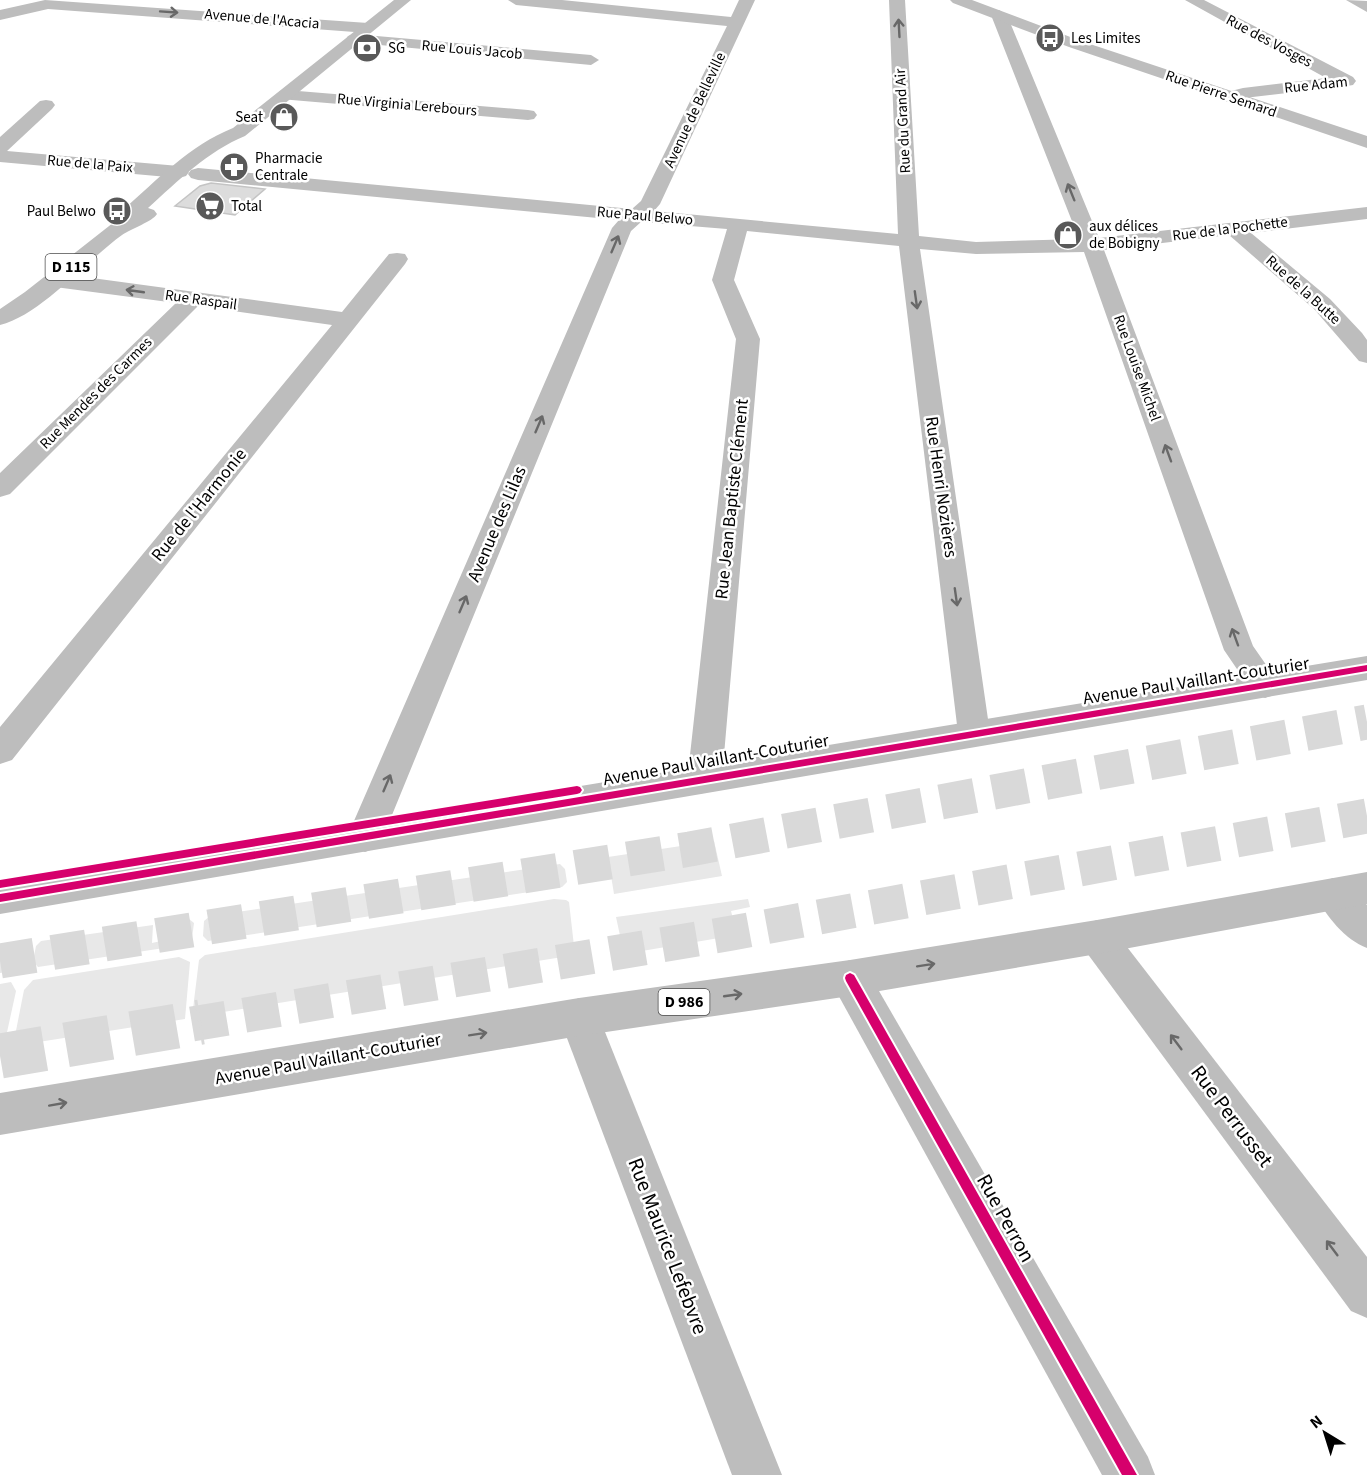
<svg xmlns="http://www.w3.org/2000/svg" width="1367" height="1475" font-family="'Source Sans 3',sans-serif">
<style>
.green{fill:#e8e8e8}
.building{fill:#dcdcdc;stroke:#c4c4c4;stroke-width:1.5}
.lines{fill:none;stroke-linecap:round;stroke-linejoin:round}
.highway-tunnel-far1{stroke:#d9d9d9;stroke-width:35;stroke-dasharray:35 18;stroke-linecap:butt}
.highway-tunnel{stroke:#d9d9d9;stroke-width:45;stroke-dasharray:45 22;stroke-linecap:butt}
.minor{fill:#bdbdbd;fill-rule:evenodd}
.major{fill:#bdbdbd;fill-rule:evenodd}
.cycleway-casing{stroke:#fff;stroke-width:4}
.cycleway{fill:#d6006c;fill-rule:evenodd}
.oneway{stroke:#686868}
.labels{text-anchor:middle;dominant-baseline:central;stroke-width:5;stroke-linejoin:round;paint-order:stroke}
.far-street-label{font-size:15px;fill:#000;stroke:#fff}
.far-poi-label{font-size:15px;fill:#000;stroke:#fff;text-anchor:start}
.shield{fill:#fff;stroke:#4c4c4c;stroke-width:1.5}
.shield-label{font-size:16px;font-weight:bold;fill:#000}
.street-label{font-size:18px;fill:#000;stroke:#fff}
.near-street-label{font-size:21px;fill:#000;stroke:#fff}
</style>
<rect width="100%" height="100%" fill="#fff"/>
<!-- green -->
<g class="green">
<polygon points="714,841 722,876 614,894 608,857"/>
<polygon points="560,864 565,869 567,882 562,887 381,915 380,897 371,899 371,916 208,941 203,936 204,921 210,916"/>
<polygon points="554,899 566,900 569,902 575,955 192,1017 199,960 205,955"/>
<polygon points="748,899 750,907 731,911 737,935 624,954 616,917"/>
<polygon points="189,919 194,923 192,938 184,945 38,967 33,961 36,946 41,941 153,925 152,943 161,941 164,923"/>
<polygon points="20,945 25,949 23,963 13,971 0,973 0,948"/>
<polygon points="179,957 190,962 185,1019 13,1046 24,990 33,980"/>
<polygon points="11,982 16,991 4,1046 0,1047 0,984"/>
</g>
<!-- building -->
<polygon class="building" points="211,183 265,189 235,215 175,206 200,186"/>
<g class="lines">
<!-- highway-tunnel-far1 -->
<g class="highway-tunnel-far1">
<polyline points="0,961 690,849 1367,722"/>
<polyline points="192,1024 732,933 1367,816"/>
</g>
<!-- highway-tunnel -->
<polyline class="highway-tunnel" points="0,1056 201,1022"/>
<!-- minor -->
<g class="minor">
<polygon points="45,0 368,23 376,28 368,33 48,9 0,20 0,10"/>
<polygon points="508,0 562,0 731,17 739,0 755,0 660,204 654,211 898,234 889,0 905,0 919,236 976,242 1079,239 991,15 999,10 1007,15 1099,238 1367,207 1367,219 1251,233 1330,299 1362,333 1367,340 1367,363 1359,361 1314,309 1229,235 1104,250 1253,646 1281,686 1276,694 1265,698 1254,694 1224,650 1084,252 976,254 920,249 990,733 986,742 974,746 962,742 958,733 899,246 747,231 734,280 760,339 724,755 712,790 700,794 688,790 683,780 690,755 736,339 712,280 727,229 641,222 631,231 383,837 378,847 365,852 352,847 347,837 612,228 619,220 198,180 191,178 188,174 191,170 198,168 632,209 641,201 727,26 516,5"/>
<polygon points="1185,0 1204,0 1353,77 1356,81 1353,85 1347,86 1244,98 1229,102 1223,101 1220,97 1223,93 1243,88 1326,78"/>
<polygon points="1346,0 1367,1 1367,12"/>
<polygon points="354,34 591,55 599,60 591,65 348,42 346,39 348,36"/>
<polygon points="286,90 528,110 534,111 537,115 534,119 528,120 280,99 277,95 280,91"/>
<polygon points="46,100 52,101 55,105 52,109 7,151 179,166 186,168 189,172 186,176 179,178 0,162 0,137 40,101"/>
<polygon points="397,253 405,254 408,259 405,264 12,760 0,764 0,727 332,325 198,306 10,494 0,497 0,473 176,303 55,287 47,285 44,280 47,275 55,273 342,312 389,254"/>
<path d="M1333,878L1346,883L1367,905V948C1345,940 1325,915 1315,894L1320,883Z"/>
<polygon points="1097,920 1110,925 1367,1257 1367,1318 1351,1311 1084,949 1078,937 1084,925"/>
<polygon points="850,960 864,965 1148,1457 1155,1475 1102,1475 836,991 831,978 836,965"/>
<polygon points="579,998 593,1004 599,1017 782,1475 732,1475 559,1017 565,1004"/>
</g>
<!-- major -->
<g class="major">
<path d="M394,0H411L245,136C208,151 178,181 148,208L154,210L157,214C152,222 132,228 122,235C87,260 41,315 0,325V309L25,292L118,219L123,210C157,180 190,145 233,128Z"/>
<polygon points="950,0 972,0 1081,41 1367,136 1367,148 1069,47 953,3"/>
<polygon points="1367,656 1367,680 0,914 0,882"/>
<polygon points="1367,872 1367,904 1097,954 850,996 579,1036 0,1135 0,1093 579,998 850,960 1097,920"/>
</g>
<!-- cycleway casing -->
<g class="cycleway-casing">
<g id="cycleway">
<polygon points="1367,665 1367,671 0,902 0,894"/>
<polygon points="577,786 580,787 582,790 580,793 577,794 0,888 0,880"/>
<polygon points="850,973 854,975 1137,1475 1122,1475 846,981 845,978 846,975"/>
</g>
</g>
<!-- cycleway -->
<use href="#cycleway" class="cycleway"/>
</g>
<!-- one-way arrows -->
<defs><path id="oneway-shaft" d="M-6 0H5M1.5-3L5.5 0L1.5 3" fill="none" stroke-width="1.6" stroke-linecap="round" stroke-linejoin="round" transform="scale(1.5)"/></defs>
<g class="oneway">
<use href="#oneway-shaft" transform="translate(169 12) rotate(4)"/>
<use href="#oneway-shaft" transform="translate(899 28) rotate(-93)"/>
<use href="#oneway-shaft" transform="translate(1071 192) rotate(-112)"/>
<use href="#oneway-shaft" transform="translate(615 244) rotate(-67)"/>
<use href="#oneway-shaft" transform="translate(135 291) rotate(-172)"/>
<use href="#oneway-shaft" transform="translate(916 300) rotate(82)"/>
<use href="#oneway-shaft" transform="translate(539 424) rotate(-67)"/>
<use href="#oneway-shaft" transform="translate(1168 453) rotate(-110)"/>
<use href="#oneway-shaft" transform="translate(956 597) rotate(82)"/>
<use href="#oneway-shaft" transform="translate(463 604) rotate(-67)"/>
<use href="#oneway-shaft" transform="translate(1235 637) rotate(-110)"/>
<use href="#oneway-shaft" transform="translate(387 783) rotate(-67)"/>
<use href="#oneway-shaft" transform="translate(926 965) rotate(-9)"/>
<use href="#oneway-shaft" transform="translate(733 995) rotate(-8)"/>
<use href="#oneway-shaft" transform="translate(478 1034) rotate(-9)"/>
<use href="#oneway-shaft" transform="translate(1176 1042) rotate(-127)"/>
<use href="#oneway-shaft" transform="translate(58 1104) rotate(-10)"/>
<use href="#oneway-shaft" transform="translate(1332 1248) rotate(-127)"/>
</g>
<!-- icons -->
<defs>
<g id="bus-disc" transform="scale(1.5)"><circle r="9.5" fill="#595959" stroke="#fff"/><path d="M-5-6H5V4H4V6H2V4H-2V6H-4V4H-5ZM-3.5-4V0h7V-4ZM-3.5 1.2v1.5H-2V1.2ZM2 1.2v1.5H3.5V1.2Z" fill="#fff"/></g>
<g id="bank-disc" transform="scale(1.5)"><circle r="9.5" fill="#595959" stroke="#fff"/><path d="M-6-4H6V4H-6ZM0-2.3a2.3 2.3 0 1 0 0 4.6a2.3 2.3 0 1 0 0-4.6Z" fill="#fff"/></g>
<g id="shop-disc" transform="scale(1.5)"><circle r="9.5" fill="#595959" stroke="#fff"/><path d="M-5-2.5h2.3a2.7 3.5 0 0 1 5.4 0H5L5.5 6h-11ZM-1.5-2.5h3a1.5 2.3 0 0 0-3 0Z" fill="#fff"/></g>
<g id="pharmacy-disc" transform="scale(1.5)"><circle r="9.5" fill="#595959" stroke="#fff"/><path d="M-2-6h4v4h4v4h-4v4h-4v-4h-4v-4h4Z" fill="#fff"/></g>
<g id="supermarket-disc" transform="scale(1.5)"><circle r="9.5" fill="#595959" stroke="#fff"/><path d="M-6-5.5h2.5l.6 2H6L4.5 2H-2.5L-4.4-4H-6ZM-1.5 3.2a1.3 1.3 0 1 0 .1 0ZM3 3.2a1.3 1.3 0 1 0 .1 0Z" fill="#fff"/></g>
</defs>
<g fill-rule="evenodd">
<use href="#bus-disc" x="1050" y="38"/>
<use href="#bank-disc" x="367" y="48"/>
<use href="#shop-disc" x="284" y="117"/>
<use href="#pharmacy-disc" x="234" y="167"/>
<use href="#supermarket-disc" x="210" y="206"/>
<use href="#bus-disc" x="117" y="211"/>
<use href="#shop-disc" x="1068" y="235"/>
</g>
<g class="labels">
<!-- far-street labels -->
<g class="far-street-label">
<text transform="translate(262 19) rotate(5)">Avenue de l'Acacia</text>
<text transform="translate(1269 41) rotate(28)">Rue des Vosges</text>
<text transform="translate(472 50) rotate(5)">Rue Louis Jacob</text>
<text transform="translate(1316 85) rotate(-6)">Rue Adam</text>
<text transform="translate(1221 94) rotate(19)">Rue Pierre Semard</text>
<text transform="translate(407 105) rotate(5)">Rue Virginia Lerebours</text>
<text transform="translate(695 110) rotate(-65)">Avenue de Belleville</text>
<text transform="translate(903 121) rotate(-93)">Rue du Grand Air</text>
<text transform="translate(90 164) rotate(5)">Rue de la Paix</text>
<text transform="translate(645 216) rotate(5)">Rue Paul Belwo</text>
<text transform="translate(1230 229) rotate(-7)">Rue de la Pochette</text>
<text transform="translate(1303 290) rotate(42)">Rue de la Butte</text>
<text transform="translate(201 300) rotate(8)">Rue Raspail</text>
<text transform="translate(1137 368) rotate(70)">Rue Louise Michel</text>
<text transform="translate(96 393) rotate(-45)">Rue Mendes des Carmes</text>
</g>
<!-- far-poi labels -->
<g class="far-poi-label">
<text x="1071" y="38">Les Limites</text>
<text x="388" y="48">SG</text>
<text x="263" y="117" text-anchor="end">Seat</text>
<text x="255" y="158">Pharmacie<tspan x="255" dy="17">Centrale</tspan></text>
<text x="231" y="206">Total</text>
<text x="96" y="211" text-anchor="end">Paul Belwo</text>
<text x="1089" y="226">aux délices<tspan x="1089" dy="17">de Bobigny</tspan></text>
</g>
<!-- shield labels -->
<g class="shield">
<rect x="45.5" y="254" width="51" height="26" rx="4.5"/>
<rect x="658.5" y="989" width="51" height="26" rx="4.5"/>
</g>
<g class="shield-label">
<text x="71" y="267">D 115</text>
<text x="684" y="1002">D 986</text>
</g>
<!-- street labels -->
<g class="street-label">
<text transform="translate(941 487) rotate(82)">Rue Henri Nozières</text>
<text transform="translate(732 499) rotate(-84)">Rue Jean Baptiste Clément</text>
<text transform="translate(199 505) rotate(-51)">Rue de l'Harmonie</text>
<text transform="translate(497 524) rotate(-67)">Avenue des Lilas</text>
<text transform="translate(1196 681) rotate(-9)">Avenue Paul Vaillant-Couturier</text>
<text transform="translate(716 760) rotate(-10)">Avenue Paul Vaillant-Couturier</text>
<text transform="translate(328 1059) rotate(-10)">Avenue Paul Vaillant-Couturier</text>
</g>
<!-- near-street labels -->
<g class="near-street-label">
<text transform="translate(1232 1116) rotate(53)">Rue Perrusset</text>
<text transform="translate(1006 1218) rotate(61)">Rue Perron</text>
<text transform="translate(668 1246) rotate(69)">Rue Maurice Lefebvre</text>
</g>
</g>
<!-- north arrow -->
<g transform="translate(1325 1433) rotate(322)" stroke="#ffffff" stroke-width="4.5" paint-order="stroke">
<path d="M0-4.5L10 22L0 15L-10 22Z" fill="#000000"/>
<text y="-9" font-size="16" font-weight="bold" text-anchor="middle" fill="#000000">N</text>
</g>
</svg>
